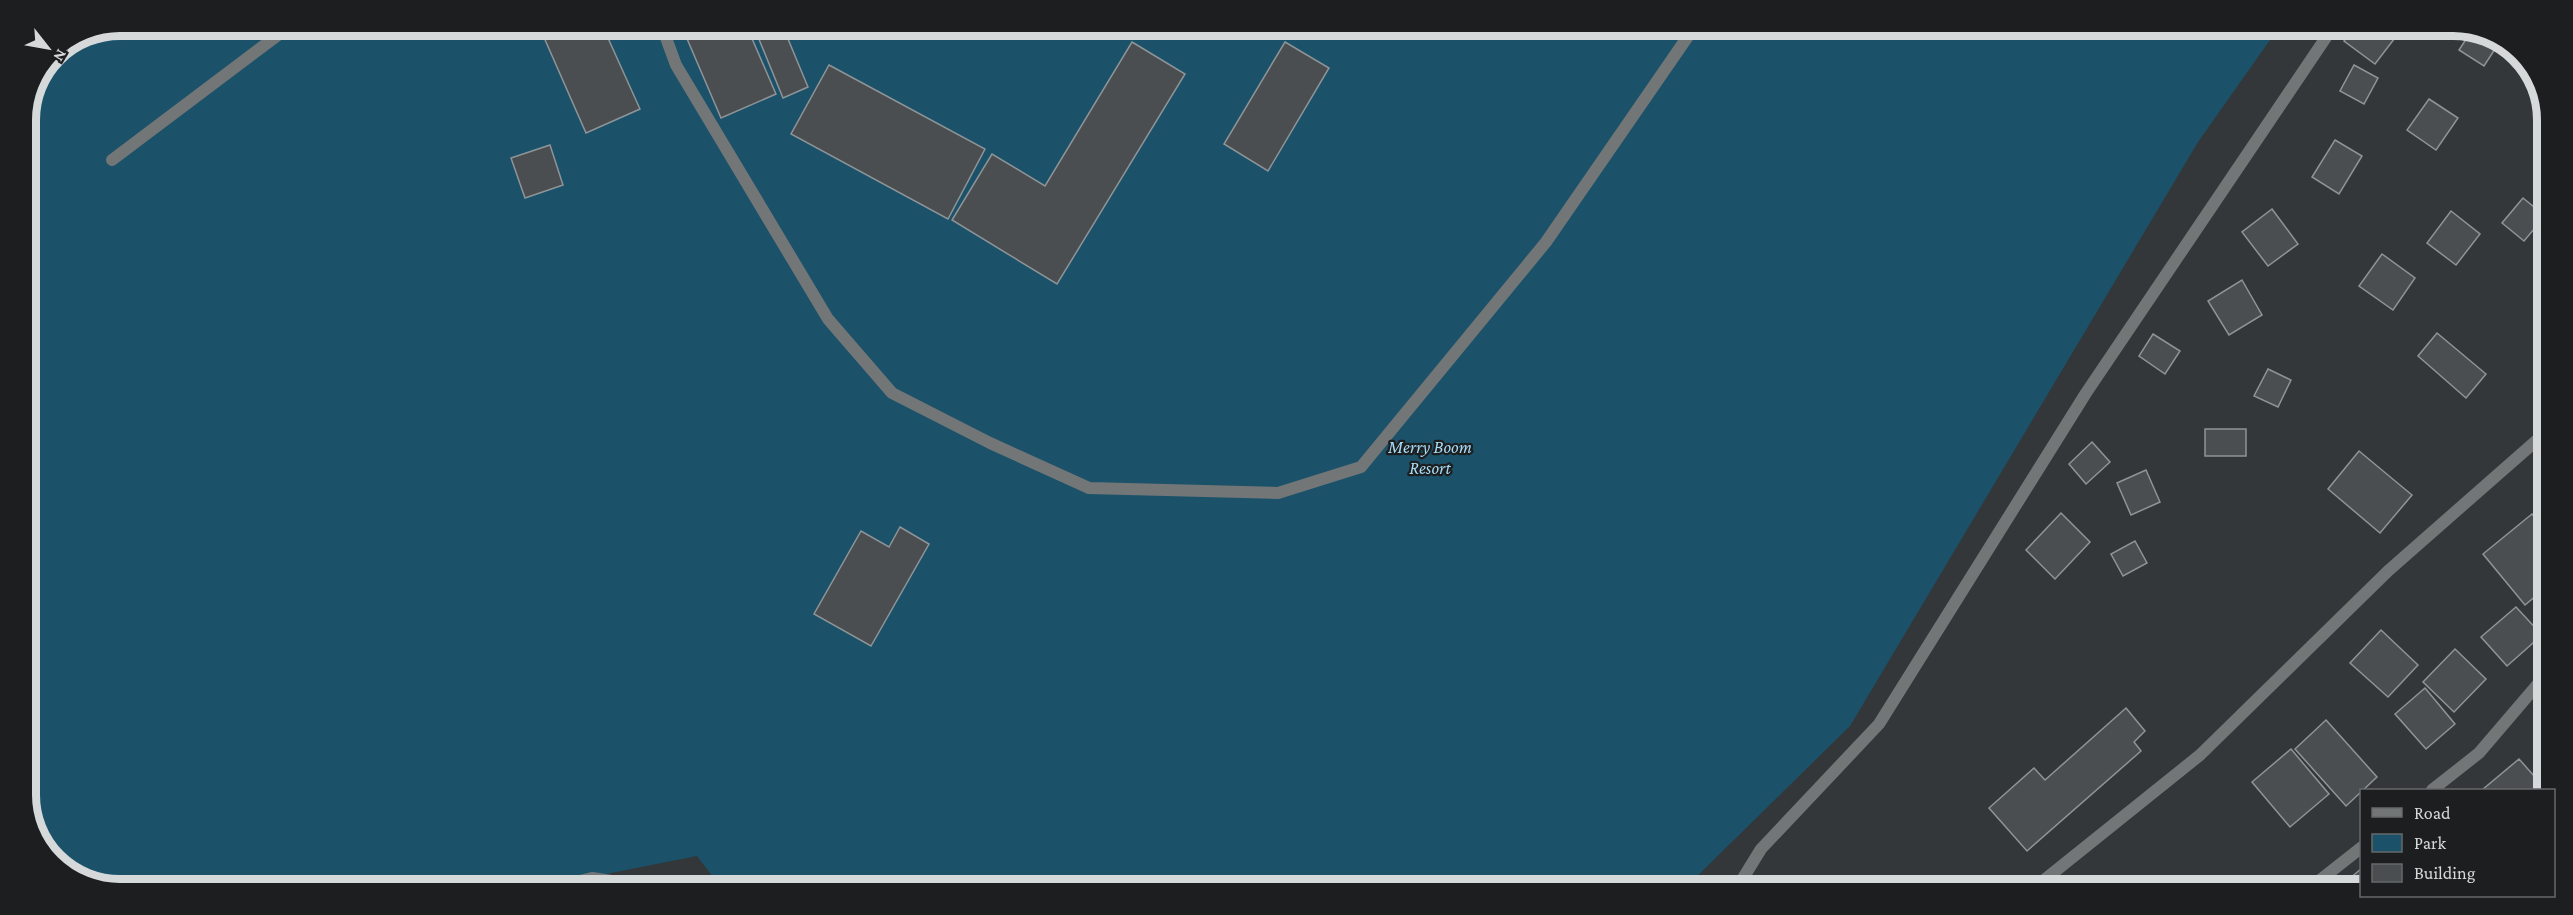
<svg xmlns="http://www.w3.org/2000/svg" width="2573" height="915" font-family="'Crimson Pro',serif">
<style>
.green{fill:#1b526a}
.building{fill:#4a4e51;stroke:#8e9497;stroke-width:1.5}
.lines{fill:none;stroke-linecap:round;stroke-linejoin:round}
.minor{stroke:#737677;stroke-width:12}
.labels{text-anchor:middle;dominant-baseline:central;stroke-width:4.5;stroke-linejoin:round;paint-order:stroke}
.park-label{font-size:18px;font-style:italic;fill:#a7dbf5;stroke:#1c1e1f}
.rim{fill:none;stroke:#d6d9da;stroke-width:8}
</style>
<rect width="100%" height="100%" fill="#33373a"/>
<!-- green -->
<polygon class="green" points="120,26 2277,30 2198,142 1850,726 1685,888 720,886 697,856 545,886 90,885 45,853 26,801 26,114 47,67 81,42"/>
<!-- building -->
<g class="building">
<polygon points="539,26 603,27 640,109 586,133"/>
<polygon points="682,27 747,27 776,94 721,118"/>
<polygon points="754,27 783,27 808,87 783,98"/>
<polygon points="2352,30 2401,30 2375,64 2344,41"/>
<polygon points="2472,30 2497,46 2484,66 2459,50"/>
<polygon points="1132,42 1185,74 1057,284 952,220 992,154 1045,186"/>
<polygon points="1285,42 1329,68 1268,171 1224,144"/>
<polygon points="829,65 985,149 948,219 791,134"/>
<polygon points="2354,65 2378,78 2364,104 2340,91"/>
<polygon points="2429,99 2458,118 2436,150 2407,130"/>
<polygon points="2335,140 2362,156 2339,194 2312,177"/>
<polygon points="550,145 563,185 525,198 511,158"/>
<polygon points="2523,198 2545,216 2524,241 2502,223"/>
<polygon points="2272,209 2298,244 2268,266 2242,232"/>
<polygon points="2451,211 2480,234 2456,265 2427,243"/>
<polygon points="2382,254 2415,278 2393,310 2359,286"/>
<polygon points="2242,280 2262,315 2229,335 2208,301"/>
<polygon points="2437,333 2486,374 2466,398 2418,356"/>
<polygon points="2153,334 2180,351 2165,374 2139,356"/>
<polygon points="2268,369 2291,380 2278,407 2254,396"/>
<rect x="2205" y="429" width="41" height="27"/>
<polygon points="2092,442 2110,462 2086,484 2069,464"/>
<polygon points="2359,451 2412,495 2380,533 2328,489"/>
<polygon points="2146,470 2160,502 2131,515 2117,483"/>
<polygon points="2061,513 2090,542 2055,579 2026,550"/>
<polygon points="2532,514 2545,530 2544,589 2525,605 2483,554"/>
<polygon points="900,527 929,544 871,646 814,614 861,531 889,547"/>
<polygon points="2135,541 2147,563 2123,576 2111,554"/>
<polygon points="2516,607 2542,635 2507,666 2481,637"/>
<polygon points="2381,630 2418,665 2388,697 2350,663"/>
<polygon points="2455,649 2486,679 2454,712 2423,682"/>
<polygon points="2425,688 2455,724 2426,749 2395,714"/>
<polygon points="2126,708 2145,731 2134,742 2141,751 2027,851 1989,808 2034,768 2045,780"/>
<polygon points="2326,720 2377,777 2346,806 2295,749"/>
<polygon points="2291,749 2329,794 2290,827 2252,782"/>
<polygon points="2519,759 2543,786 2543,790 2482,790"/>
<polygon points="2362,868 2362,889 2347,889 2343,884"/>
</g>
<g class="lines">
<!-- minor -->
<g class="minor">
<polyline points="662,27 676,65 828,319 892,393 990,443 1089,488 1278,493 1361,467 1546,242 1693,29"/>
<polyline points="1206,28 1218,33"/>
<polyline points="112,160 290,26"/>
<polyline points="2432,790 2479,753 2544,677"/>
<polyline points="559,886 592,878 644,886"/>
<polyline points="1737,888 1761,849 1879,724 2086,393 2331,30"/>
<polyline points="2033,889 2200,755 2388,571 2545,433"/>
<polyline points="2320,889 2315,884 2362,847"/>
</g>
</g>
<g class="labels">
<!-- park labels -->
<g class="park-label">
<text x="1430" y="447">Merry Boom<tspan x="1430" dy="21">Resort</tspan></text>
</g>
</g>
<!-- crop -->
<path d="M0 0H2573V915H0ZM120 36H2453A84 84 0 0 1 2537 120V795A84 84 0 0 1 2453 879H120A84 84 0 0 1 36 795V120A84 84 0 0 1 120 36Z" fill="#1c1e1f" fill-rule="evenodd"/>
<path class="rim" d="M120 36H2453A84 84 0 0 1 2537 120V795A84 84 0 0 1 2453 879H120A84 84 0 0 1 36 795V120A84 84 0 0 1 120 36Z"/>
<!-- legend -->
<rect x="2360" y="789" width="195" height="108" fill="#1c1e1f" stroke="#66696a" stroke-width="1.5"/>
<rect x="2372" y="808" width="30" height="9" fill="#737677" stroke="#66696a" stroke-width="1.5"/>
<text x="2414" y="819" font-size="18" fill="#d6d9da">Road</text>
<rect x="2372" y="834" width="30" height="18" fill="#1b526a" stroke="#66696a" stroke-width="1.5"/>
<text x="2414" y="849" font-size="18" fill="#d6d9da">Park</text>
<rect x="2372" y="864" width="30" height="18" fill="#4a4e51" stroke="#66696a" stroke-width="1.5"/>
<text x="2414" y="879" font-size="18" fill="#d6d9da">Building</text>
<!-- north arrow -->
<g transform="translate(48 48) rotate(121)" stroke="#1c1e1f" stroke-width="4.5" paint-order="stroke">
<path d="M0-4.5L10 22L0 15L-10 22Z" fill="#d6d9da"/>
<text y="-9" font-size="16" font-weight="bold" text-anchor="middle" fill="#d6d9da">N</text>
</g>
</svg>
